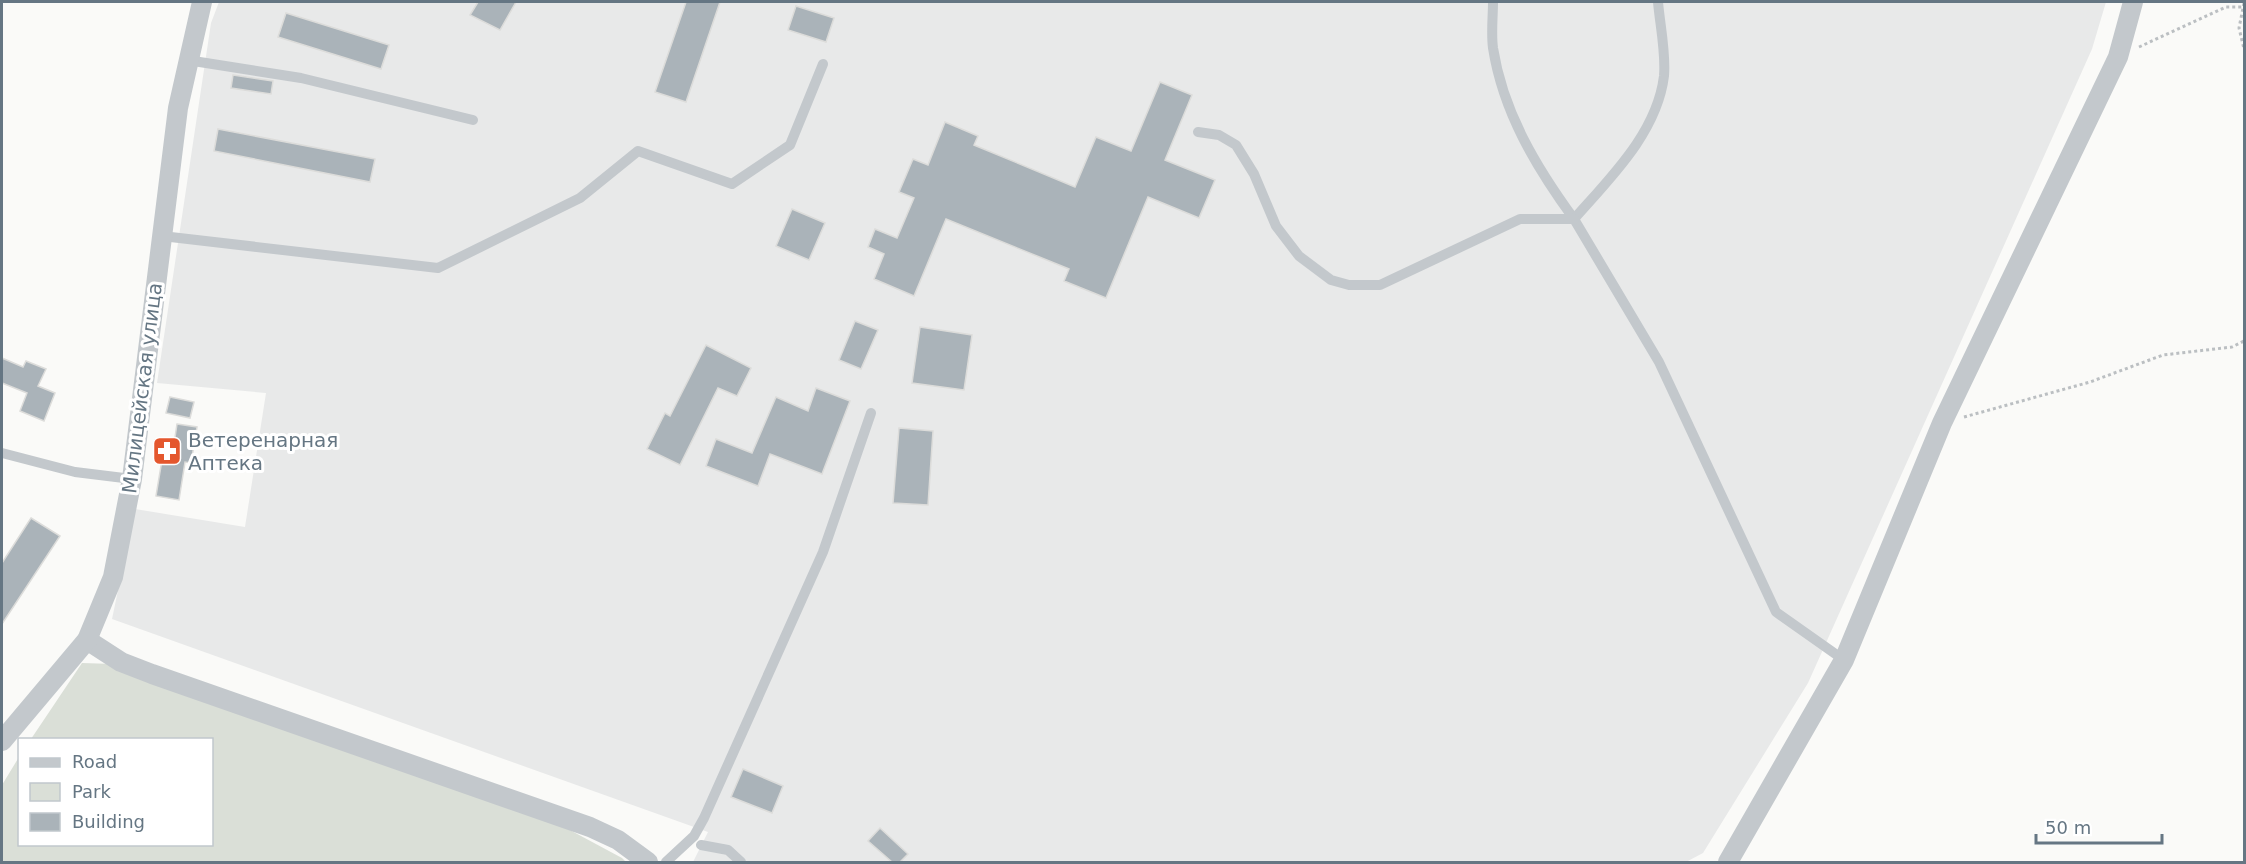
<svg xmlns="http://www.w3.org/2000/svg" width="2246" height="864" font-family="'DejaVu Sans',sans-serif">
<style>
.built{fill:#e8e9e9}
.green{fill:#dadfd7}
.building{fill:#aab3b9;stroke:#dcdcda;stroke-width:1.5}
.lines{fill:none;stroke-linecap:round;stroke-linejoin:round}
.path{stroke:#bbbfc2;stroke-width:3;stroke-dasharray:3 3;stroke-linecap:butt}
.lane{stroke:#c3c8cc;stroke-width:10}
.street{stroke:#c3c8cc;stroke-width:20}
.labels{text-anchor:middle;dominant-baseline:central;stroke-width:6;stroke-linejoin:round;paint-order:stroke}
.street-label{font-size:20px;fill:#657683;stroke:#fff}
.poi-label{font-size:20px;fill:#657683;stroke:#fff;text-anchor:start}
</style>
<rect width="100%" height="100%" fill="#fafaf8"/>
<!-- built -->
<polygon class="built" points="219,2 2106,2 2092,49 1808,683 1703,853 1686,862 693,862 708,832 112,619 135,509 245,527 266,393 157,383 211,23"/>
<!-- green -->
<polygon class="green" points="82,663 114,664 568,829 622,858 626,862 2,862 2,785 19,757 20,844 212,844 212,740 31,739"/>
<!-- building -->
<g class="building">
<polygon points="478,2 516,2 500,30 470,15"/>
<polygon points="686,2 720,2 686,102 655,92"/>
<polygon points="796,6 834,18 826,42 788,30"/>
<polygon points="286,13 389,45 381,69 278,37"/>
<polygon points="233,75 273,81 271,94 231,88"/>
<polygon points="1160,82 1192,95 1165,160 1215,180 1199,218 1148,197 1106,298 1064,281 1069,269 946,219 914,296 874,279 884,254 868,247 875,229 897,238 914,198 899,192 913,159 928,165 945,122 978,136 974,145 1075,187 1096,137 1131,151"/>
<polygon points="218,129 375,159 370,182 214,151"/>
<polygon points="792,209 825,223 809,260 776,246"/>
<polygon points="855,321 878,330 861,369 839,360"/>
<polygon points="920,327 972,335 964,390 912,383"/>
<polygon points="706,345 751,368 737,396 718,388 680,465 647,449 665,413 670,416"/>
<polygon points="2,358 23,367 26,361 46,369 38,386 55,393 44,421 20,411 27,393 2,383"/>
<polygon points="816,388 850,401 822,474 770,454 758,486 706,466 716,439 752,453 776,397 808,411"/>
<polygon points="170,397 194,402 190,418 166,413"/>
<polygon points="177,424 197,427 191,463 185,462 179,500 156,496 165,442 174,444"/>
<polygon points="899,428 933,431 928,505 893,503"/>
<polygon points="31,518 60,536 2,624 2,563"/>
<polygon points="743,769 783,786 772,813 731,797"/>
<polygon points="880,828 908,854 900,862 892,862 868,841"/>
</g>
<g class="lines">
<!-- path -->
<g class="path">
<polyline points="2244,3 2239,28 2244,49"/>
<polyline points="2139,47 2226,7 2244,7"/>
<polyline points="1964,417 2090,382 2163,355 2232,347 2244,341"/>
</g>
<!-- lane -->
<g class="lane">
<path d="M1493,2C1493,16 1491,33 1493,48C1503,112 1536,167 1574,219"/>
<path d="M1658,2C1660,25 1666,52 1664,76C1657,133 1610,178 1574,219L1659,362L1776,612L1844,660"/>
<polyline points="187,60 301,78 473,120"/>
<polyline points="1198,132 1219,135 1236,145 1254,174 1276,226 1299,256 1331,280 1349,285 1380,285 1520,219 1574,219"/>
<polyline points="162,236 438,268 580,198 638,151 732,184 790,145 823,64"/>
<polyline points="2,453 75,472 132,479"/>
<polyline points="701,845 728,850 741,862"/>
<polyline points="666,862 694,836 704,818 823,552 871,413"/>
</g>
<!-- street -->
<g class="street">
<polyline points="87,640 121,662 152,674 590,827 618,840 648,862"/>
<polyline points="2,741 87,640 113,577 132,479 178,108 202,2"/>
<polyline points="1728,862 1844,660 1942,423 2118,57 2133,2"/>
</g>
</g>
<!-- icons -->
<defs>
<g id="pharmacy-square" transform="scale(1.5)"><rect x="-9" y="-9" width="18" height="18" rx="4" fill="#e4572e" stroke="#fff"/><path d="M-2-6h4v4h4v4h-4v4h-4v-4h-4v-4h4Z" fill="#fff"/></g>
</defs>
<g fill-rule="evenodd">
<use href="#pharmacy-square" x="167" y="451"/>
</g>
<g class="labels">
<!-- street labels -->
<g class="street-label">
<text transform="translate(142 388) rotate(-83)">Милицейская улица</text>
</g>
<!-- poi labels -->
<g class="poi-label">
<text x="188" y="440">Ветеренарная<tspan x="188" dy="23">Аптека</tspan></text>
</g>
</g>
<!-- border -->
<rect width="2246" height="864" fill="none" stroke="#657683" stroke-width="6"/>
<!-- legend -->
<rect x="18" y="738" width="195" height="108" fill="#ffffff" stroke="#c1c8cd" stroke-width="1.5"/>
<rect x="30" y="758" width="30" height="9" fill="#c3c8cc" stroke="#c1c8cd" stroke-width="1.5"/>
<text x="72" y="768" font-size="18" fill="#657683">Road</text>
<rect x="30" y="783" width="30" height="18" fill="#dadfd7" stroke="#c1c8cd" stroke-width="1.5"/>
<text x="72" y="798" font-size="18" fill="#657683">Park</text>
<rect x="30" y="813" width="30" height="18" fill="#aab3b9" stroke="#c1c8cd" stroke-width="1.5"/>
<text x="72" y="828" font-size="18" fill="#657683">Building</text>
<!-- scale -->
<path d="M2036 834v9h126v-9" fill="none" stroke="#657683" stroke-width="3"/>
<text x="2045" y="834" font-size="18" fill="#657683" stroke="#ffffff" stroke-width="4.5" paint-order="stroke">50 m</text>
</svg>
